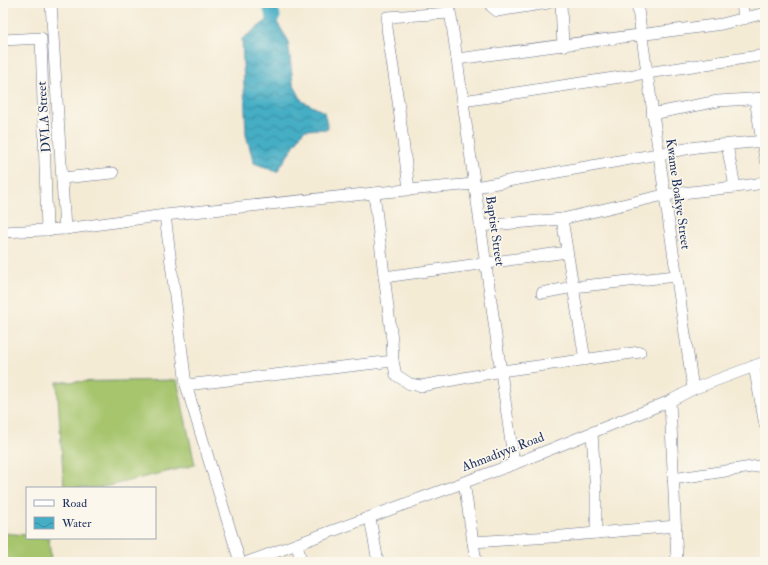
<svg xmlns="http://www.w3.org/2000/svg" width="768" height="565" font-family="'IM FELL Double Pica',serif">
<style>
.pitch{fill:#a6c56d;stroke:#607a66}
.water{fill:url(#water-waves);stroke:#306e91}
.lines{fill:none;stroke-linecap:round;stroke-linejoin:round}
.river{stroke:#45adc4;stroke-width:15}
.minor-casing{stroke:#677188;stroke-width:12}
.minor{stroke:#fff;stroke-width:11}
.labels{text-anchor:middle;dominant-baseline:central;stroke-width:3.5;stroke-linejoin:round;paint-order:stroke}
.street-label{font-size:13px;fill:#1b2f5e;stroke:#fbf7ec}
</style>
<defs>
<pattern id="water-waves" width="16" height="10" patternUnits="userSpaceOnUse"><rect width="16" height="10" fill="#45adc4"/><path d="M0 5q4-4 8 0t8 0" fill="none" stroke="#398da2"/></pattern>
</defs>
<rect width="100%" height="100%" fill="#fbf7ec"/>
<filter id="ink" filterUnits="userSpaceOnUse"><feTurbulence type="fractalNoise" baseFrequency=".025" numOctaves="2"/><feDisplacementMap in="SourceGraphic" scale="8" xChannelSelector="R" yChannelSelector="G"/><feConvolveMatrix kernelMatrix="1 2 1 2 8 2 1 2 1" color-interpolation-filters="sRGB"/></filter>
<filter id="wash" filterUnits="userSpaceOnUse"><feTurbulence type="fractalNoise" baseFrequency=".012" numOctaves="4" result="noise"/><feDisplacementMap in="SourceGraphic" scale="16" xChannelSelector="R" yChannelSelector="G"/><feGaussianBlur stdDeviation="0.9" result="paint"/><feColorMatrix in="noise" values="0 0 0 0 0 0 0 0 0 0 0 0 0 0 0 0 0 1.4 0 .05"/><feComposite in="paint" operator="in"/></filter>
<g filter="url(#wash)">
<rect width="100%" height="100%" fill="#f4ebd5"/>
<!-- pitch -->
<g class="pitch">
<polygon points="177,380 195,465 99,488 64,488 57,382"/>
<polygon points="3,533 27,535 27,538 49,538 51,562 3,562"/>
</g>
<!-- water -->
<polygon class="water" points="273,16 288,40 293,83 302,101 324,112 328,129 304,130 277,172 254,163 246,135 242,39"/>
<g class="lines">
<!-- river -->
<polyline class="river" points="269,3 273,16"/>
</g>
</g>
<g filter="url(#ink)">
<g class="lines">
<!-- minor casing -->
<g class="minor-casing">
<g id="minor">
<polyline points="51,3 65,229"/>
<polyline points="449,3 514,464"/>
<polyline points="491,3 491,6 497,11 548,3"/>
<polyline points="561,3 563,46"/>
<polyline points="637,3 693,389"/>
<polyline points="742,3 744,19"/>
<polyline points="3,40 41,38 47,230"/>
<polyline points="457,59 722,24 765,13"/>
<polyline points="755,99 765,159"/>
<polyline points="463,101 765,55"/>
<polyline points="652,114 718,101 765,98"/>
<polyline points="727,145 735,187"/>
<polyline points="62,178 113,173"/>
<polyline points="475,187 697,147 765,141"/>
<polyline points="409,189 398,101 387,28 387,17 450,13"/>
<polyline points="562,219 585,360"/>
<polyline points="480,226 562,219 664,195 735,187 757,184 765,181"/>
<polyline points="3,232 65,229 165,215"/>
<polyline points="384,277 567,252"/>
<polyline points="542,293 573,287 676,276"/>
<polyline points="393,361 396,375 410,384 421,386 501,371 640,352"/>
<polyline points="754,366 765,425"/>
<polyline points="186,385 393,361 392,340 374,193"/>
<polyline points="670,401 677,562"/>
<polyline points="592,433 596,494 596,533"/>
<polyline points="673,479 765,465"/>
<polyline points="464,482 476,562"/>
<polyline points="370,518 378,562"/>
<polyline points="473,542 551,537 676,526"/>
<polyline points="297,544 301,562"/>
<polyline points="240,562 186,385 165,215 374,193 474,184"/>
<polyline points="248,562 514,464 670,401 693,389 765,362"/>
</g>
</g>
<!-- minor -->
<use href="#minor" class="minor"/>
</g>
</g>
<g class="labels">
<!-- street labels -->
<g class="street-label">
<text transform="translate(44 117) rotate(-94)">DVLA Street</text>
<text transform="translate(678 194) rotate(82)">Kwame Boakye Street</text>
<text transform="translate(495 231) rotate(82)">Baptist Street</text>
<text transform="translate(503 452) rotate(-21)">Ahmadiyya Road</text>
</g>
</g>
<!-- margin -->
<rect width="768" height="565" fill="none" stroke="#fbf7ec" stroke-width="16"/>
<!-- legend -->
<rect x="26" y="487" width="130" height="52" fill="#fbf7ec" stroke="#a1a7b3"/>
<rect x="34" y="500" width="20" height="6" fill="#ffffff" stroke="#a1a7b3"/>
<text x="62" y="507" font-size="12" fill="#1b2f5e">Road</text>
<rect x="34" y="517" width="20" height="12" fill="url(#water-waves)" stroke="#a1a7b3"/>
<text x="62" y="527" font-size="12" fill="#1b2f5e">Water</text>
</svg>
